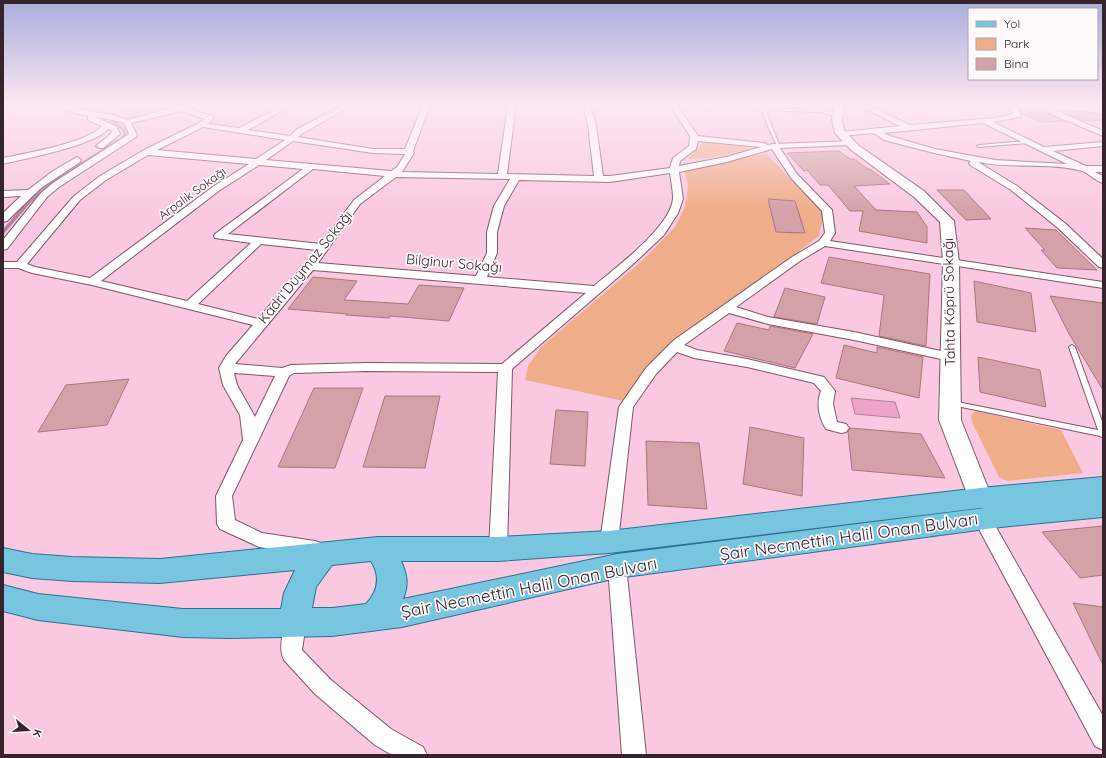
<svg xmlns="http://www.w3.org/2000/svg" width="1106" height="758" font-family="Quicksand,sans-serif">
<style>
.built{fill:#eeb9d3}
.green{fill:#f0ad8a}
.water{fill:#eca5c9;stroke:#b57e9a}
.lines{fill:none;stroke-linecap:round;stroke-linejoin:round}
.stream-far1{stroke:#b57e9a;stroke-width:3}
.stream{stroke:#b57e9a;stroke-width:3.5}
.building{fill:#d4a1a9;stroke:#a7767e}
.lane-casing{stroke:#7e556a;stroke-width:2}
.street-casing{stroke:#7e556a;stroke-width:2}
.secondary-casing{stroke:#7e556a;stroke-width:2}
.primary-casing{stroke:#267393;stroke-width:2}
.lane{fill:#fff;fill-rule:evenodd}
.street{fill:#fff;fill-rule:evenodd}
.secondary{fill:#fff;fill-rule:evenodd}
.primary{fill:#77c5df;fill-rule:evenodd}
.labels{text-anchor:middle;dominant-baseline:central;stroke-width:3.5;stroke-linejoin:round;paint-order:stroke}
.far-street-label{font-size:12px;fill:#36242d;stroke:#fef9fb}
.street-label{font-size:14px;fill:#36242d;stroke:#fef9fb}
.near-street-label{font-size:17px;fill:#36242d;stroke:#fef9fb}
</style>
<rect width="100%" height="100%" fill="#fac9e1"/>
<!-- built -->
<polygon class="built" points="99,105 183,105 137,118"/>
<!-- green -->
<g class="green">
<polygon points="711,142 739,144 749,147 747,150 708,158 688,159 702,143"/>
<polygon points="766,153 824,214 819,236 742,294 680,338 624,401 525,380 528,366 541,347 642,261 675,227 685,207 688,185 684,170"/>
<polygon points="976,411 1061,430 1083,473 1007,481 999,477 972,422 971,415"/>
</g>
<!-- water -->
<polygon class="water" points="851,398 895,402 900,418 855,414"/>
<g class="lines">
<!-- stream-far1 -->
<path class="stream-far1" d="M52,182L123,138L125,134C123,127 119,124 112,122"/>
<!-- stream -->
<polyline class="stream" points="3,232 28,203 53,181"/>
</g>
<!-- building -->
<g class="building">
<polygon points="1017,105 1045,105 1048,114 1065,121 1042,122 1021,113"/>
<polygon points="1059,110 1103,114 1103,120 1083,121"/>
<polygon points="839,151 850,159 854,159 868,169 870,169 890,184 854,186 876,210 917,212 927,227 927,243 859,231 863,211 850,211 828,185 820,185 807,170 804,171 787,153"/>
<polygon points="937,190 964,190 991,219 966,220"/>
<polygon points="768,199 795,201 805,233 776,232"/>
<polygon points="1025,228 1056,230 1097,270 1057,268 1041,250 1045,250"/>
<polygon points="829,257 930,274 926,346 879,336 884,295 821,283"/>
<polygon points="313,277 357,281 344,300 408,304 419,285 464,288 449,321 390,316 389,318 346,315 347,314 288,309"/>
<polygon points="974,281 1031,293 1036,332 977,322"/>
<polygon points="785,288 825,297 817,324 774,317"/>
<polygon points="1050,296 1103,303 1103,390 1068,332"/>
<polygon points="737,323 769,330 770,326 813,334 795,368 724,351"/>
<polygon points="844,345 877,353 877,347 923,357 919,398 836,378"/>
<polygon points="978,357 1040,370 1046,407 980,392"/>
<polygon points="129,379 107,425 38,432 66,385"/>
<polygon points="314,388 363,388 335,468 278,467"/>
<polygon points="385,396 440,396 425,468 363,467"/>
<polygon points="556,410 588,412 585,466 550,464"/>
<polygon points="750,427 804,438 802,496 743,484"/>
<polygon points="850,428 921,434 945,478 852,470 848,432"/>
<polygon points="646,441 699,443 707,509 648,505"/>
<polygon points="1103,526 1103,575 1080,578 1042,532"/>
<polygon points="1073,603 1103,607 1103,665"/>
</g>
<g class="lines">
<!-- lane casing -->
<g class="lane-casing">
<g id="lane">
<polygon points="705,105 709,105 710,111 708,111"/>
<path d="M743,105C752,105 759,107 766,111L780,147L777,146L768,127L763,113L759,110Z"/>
<polygon points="759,105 767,105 783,109 823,110 825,111 823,112 783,111"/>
<polygon points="1027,141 1028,141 1028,143 979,147 977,146 979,145"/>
<polygon points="1072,345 1075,347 1103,424 1103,438 1100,436 952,405 948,403 952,401 1098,430 1069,347"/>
</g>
</g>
<!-- street casing -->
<g class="street-casing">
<g id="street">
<path d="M56,105H67L79,109L113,115L127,120L183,105H194L188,109L213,116L214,118L208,124L239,128L284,105H293L248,130L290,136L297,129L344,105H353L303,133L298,137L373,149H405L423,105H430L413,151L414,153L402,172L498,174L508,105H516L507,174L594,176L588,125L583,105H590L596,125L603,176H610L670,168L673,158L689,146L690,136L670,105H677L698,136L764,143L768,145L774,144L853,141V145H850L780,148L797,174L832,210L835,233L830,241L1103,282V288L825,246L800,261L736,307L768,317L854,332L950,353L955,354L957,357L955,360L950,361L854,340L768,324L729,313L684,345L697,350L747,359L824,377L835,391L833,404L837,422L846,424L849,428L846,432L841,433L826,429C819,418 816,403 821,391L814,383L747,367L694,358L677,352L656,374L633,407L618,542L615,547L609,549L603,547L600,542L619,407L621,404L646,368L674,340L792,257L819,241L825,233L822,211L791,178L772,149L727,162L679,172L683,199L678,213L664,235L631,266L512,369L507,549L504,554L498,556L492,554L489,549L498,372L366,371L294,373L289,376L232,496L235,520L262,533L315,541L321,543L324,548L321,553L315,555L259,547L220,529L217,524L216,496L243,440L240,415L223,385L219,368L226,356L253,325L92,285L32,273L18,268H3V262H17L74,196L100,176L144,150L199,123L205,119L181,111L131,123L137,135L136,137L59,187L47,197L7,249L3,250V240L41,193L53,183L129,134L124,123C104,116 73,117 56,105ZM203,127L285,140L256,159L157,150ZM293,141L373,153L405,154L397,167L391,171L266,160ZM698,141L761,147L726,157L679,166L680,161L696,149ZM148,155L249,164L214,186L90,278L35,267L27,264L80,200L106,180ZM259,165L303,169L215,234L214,236L215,238L251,243L187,301L101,281L220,190ZM313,169L385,176L354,200L321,244L228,234ZM670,173C671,181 673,190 673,198C672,226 614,269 594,286L487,277L497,253V232L504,206L519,180L610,182ZM396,177L510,179L494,206L487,232V253L476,276L318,263L360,204ZM261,244L317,250L258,319L198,304ZM313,270L586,293L502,364L366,363L291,365L282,368L235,364ZM234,373L275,376L255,417L237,385Z"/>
<polygon points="796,105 809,105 842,115 838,117"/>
<path d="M857,105H867L910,125L995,118L1013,114L1008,105H1015L1021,115L1020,117L993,122L1044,147L1103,142V146L1053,151L1086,166H1103V172H1095L1103,176V183C1095,181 1089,173 1082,171C1050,162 1011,169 978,162L1017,186L1066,224L1103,259V268L1099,267L1058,228L1011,190L970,165L969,163L971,161L934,153L884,140L874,133L839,136V132H842L900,126ZM983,123L1067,164L995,160L935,149L890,136L884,133Z"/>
<polygon points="1046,105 1072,105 1103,109 1103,113 1054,108 1055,110 1103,131 1103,136 1049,113"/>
<path d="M88,116H94L117,127L120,134L103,148H100L96,146L112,133L111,130L108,129C93,146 27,158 3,164V158C27,153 87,143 102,126L88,120Z"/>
<polygon points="77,157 81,160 80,162 41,188 7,221 3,222 3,213 21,196 3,197 3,191 28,190 53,171"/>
<polygon points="982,511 988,513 1103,716 1103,750 1095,746 973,518 976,513"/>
<polygon points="617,558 624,561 626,566 646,755 622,755 608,566 610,561"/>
<path d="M296,614L303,617L306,623L302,650L331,680L391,729L423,747L427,755H392L375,745L315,694L284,660C278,648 283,628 289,617Z"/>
</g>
</g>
<!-- secondary casing -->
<g class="secondary-casing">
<polygon id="secondary" points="835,105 845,105 842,119 844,130 858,145 924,191 954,221 959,262 961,420 992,498 989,504 980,507 971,504 939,420 943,262 940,222 914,197 850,149 835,133 832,119"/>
</g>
<!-- primary casing -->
<g class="primary-casing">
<path id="primary" d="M1103,477V497L1085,498L1103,497V517L1001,527L617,578L402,627L332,636L229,638L183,637L38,620L3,611V585L38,594L183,609H281L284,593L295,570L160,583L72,581L32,578L3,572V548L32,554L72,557L160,559L378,537H498L609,531L980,488ZM980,508H985L617,554L403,599C409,585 407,574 401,561H498L609,553ZM371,561C381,577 378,591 366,604L332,608H312L316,587L332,565Z"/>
</g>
<!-- lane -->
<use href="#lane" class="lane"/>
<!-- street -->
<use href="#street" class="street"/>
<!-- secondary -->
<use href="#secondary" class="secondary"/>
<!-- primary -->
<use href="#primary" class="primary"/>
</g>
<!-- sky -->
<linearGradient id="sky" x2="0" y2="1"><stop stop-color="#a9aedc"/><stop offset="0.5" stop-color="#fde7f2"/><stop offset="1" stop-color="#fde7f2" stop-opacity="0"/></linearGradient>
<rect width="1106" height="211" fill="url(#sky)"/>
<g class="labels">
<!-- far-street labels -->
<g class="far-street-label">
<text transform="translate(192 193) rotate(-36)">Arpalık Sokağı</text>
</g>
<!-- street labels -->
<g class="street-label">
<text transform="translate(454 263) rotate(5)">Bilginur Sokağı</text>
<text transform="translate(305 267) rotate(-51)">Kadri Duymaz Sokağı</text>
<text transform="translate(949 302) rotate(-91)">Tahta Köprü Sokağı</text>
</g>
<!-- near-street labels -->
<g class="near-street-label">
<text transform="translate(849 536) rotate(-8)">Şair Necmettin Halil Onan Bulvarı</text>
<text transform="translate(529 587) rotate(-11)">Şair Necmettin Halil Onan Bulvarı</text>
</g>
</g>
<!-- border -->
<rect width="1106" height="758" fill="none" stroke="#36242d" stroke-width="8"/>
<!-- legend -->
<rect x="968" y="8" width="130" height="72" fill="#fef9fb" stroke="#aea4a9"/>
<rect x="976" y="21" width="20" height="6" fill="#77c5df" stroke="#aea4a9"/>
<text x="1004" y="28" font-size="12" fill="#36242d">Yol</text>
<rect x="976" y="38" width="20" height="12" fill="#f0ad8a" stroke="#aea4a9"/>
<text x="1004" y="48" font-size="12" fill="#36242d">Park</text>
<rect x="976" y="58" width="20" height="12" fill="#d4a1a9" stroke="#aea4a9"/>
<text x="1004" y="68" font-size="12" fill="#36242d">Bina</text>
<!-- north arrow -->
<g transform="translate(28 730) rotate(108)" stroke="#fef9fb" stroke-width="3" paint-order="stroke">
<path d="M0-3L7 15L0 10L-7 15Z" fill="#36242d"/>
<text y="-6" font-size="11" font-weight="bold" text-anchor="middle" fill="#36242d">K</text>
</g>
</svg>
